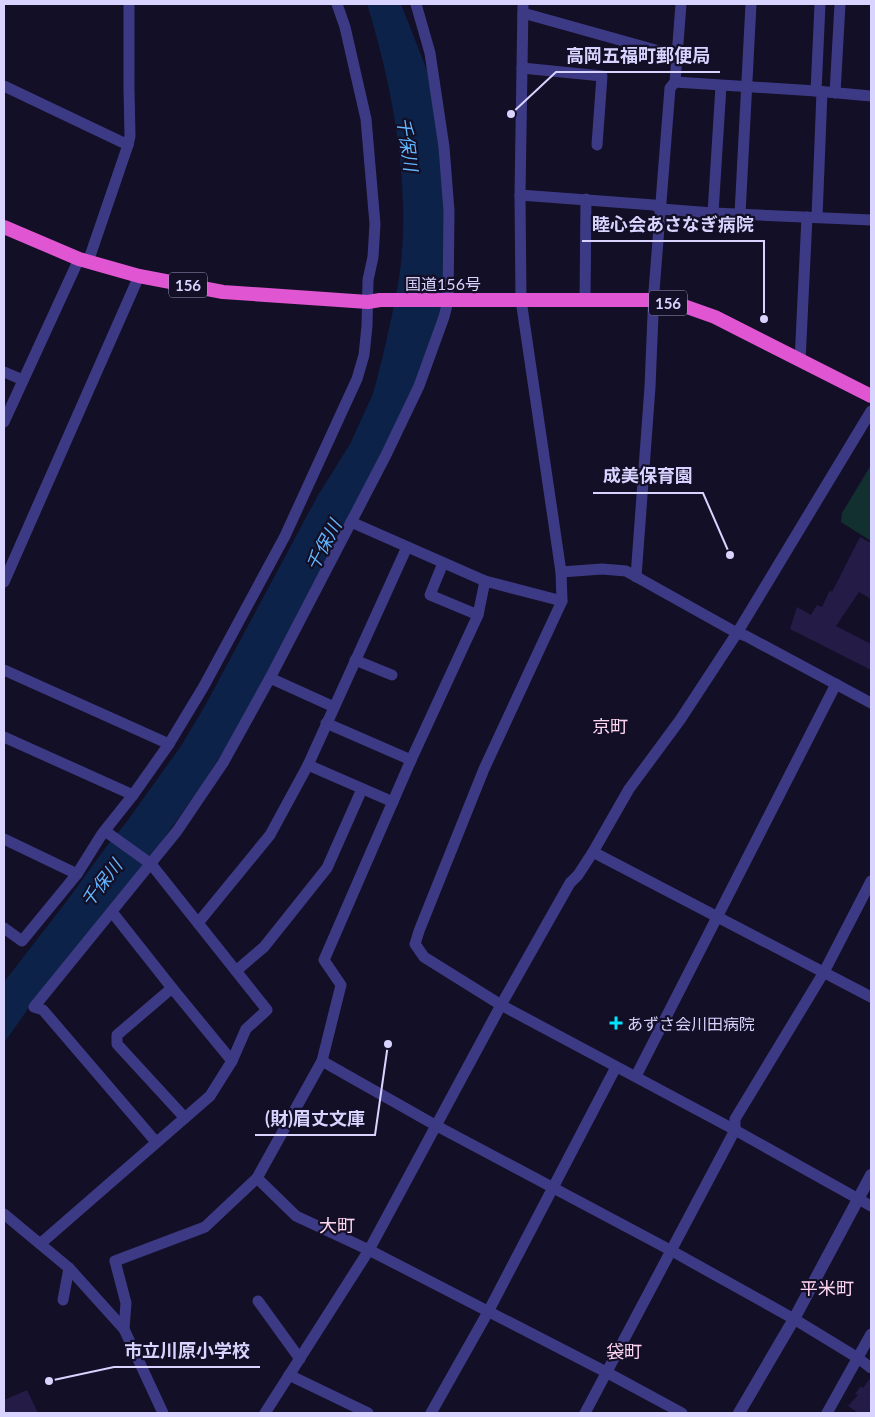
<svg xmlns="http://www.w3.org/2000/svg" width="875" height="1417" font-family="Lato,'Noto Sans JP',sans-serif">
<style>
.green{fill:#12302f}
.water{fill:#0c2248}
.building{fill:#241b47}
.lines{fill:none;stroke-linecap:round;stroke-linejoin:round}
.minor{stroke:#3d3a85;stroke-width:11}
.tertiary{stroke:#3d3a85;stroke-width:12}
.trunk{stroke:#e055d1;stroke-width:14}
.poi-dot{fill:#00e5ff;stroke:#130f26;stroke-width:2}
.labels{text-anchor:middle;dominant-baseline:central;stroke-width:4.5;stroke-linejoin:round;paint-order:stroke}
.shield{fill:#130f26;stroke:#9e99be;stroke-width:1}
.shield-label{font-size:15px;font-weight:bold;fill:#d9d4ff}
.street-label{font-size:16px;fill:#d9d4ff;stroke:#130f26}
.poi-label{font-size:16px;fill:#d9d4ff;stroke:#130f26;text-anchor:start}
.water-label{font-size:18px;font-style:italic;fill:#62b6ff;stroke:#130f26}
.neighbourhood-label{font-size:18px;fill:#ffd6f0;stroke:#130f26}
.leader{fill:none;stroke:#d9d4ff;stroke-width:2}
.callout-dot{fill:#d9d4ff;stroke:#130f26;stroke-width:2}
.callout-label{font-size:18px;text-anchor:middle;font-weight:bold;fill:#d9d4ff;stroke:#130f26;stroke-width:4.5;stroke-linejoin:round;paint-order:stroke}
</style>
<rect width="100%" height="100%" fill="#130f26"/>
<!-- green -->
<polygon class="green" points="871,465 871,541 841,522 842,513"/>
<!-- water -->
<path class="water" d="M367,4H401L430,78L444,170L447,297L415,388L387,446L232,738L202,785L154,852L28,1009L4,1043V982L66,902L109,843L125,824L181,746L206,704L317,497L350,444L372,396L376,383C384,352 391,321 397,290C414,199 394,91 367,4Z"/>
<!-- building -->
<g class="building">
<polygon points="860,537 871,543 871,599 859,592 836,626 871,644 871,670 790,629 797,607 811,615 817,605 822,607 830,590 832,592"/>
<polygon points="871,1377 871,1413 858,1413 848,1406 858,1395 855,1394 861,1386 863,1388"/>
<polygon points="27,1390 38,1413 4,1413 4,1400"/>
</g>
<g class="lines">
<!-- minor -->
<g class="minor">
<polyline points="523,4 520,195 521,300 561,572 562,601 484,769 419,931 415,944 424,957 501,1005 735,1130 871,1206"/>
<polyline points="523,13 677,56"/>
<polyline points="522,68 602,76 597,145"/>
<polyline points="675,82 816,91 871,96"/>
<polyline points="4,86 128,145"/>
<polyline points="816,91 820,4"/>
<polyline points="835,93 840,4"/>
<polyline points="520,195 654,205 661,209 713,213 871,220"/>
<polyline points="713,213 721,86"/>
<polyline points="740,214 751,4"/>
<polyline points="817,217 822,92"/>
<polyline points="585,300 586,199"/>
<polyline points="800,361 807,217"/>
<polyline points="4,372 23,380"/>
<polyline points="4,422 79,259 89,259 128,145 130,136 129,90 129,4"/>
<polyline points="351,522 485,581 562,601"/>
<polyline points="443,563 430,595 478,615"/>
<polyline points="561,572 602,569 626,571 737,633 746,636 871,703"/>
<polyline points="636,577 650,387 654,291 670,88 675,82 681,4"/>
<polyline points="4,582 139,276"/>
<polyline points="355,660 392,675"/>
<polyline points="4,670 169,744 133,795"/>
<polyline points="270,678 386,455 419,386 444,317 448,301 449,211 444,147 430,53 416,4"/>
<polyline points="326,723 411,760"/>
<polyline points="4,737 133,795 102,834 77,874"/>
<polyline points="169,744 204,686 285,536 345,405 357,379 364,355 367,326 368,280 373,257 375,224 366,119 345,27 337,4"/>
<polyline points="308,765 393,802"/>
<polyline points="4,839 77,874 22,941 4,928"/>
<polyline points="593,852 871,997"/>
<polyline points="112,912 172,988"/>
<polyline points="198,923 270,835 308,765 407,547"/>
<polyline points="236,971 264,947 327,868 362,789"/>
<polyline points="322,1061 435,1125 672,1251 794,1319 858,1358 871,1368"/>
<polyline points="636,1076 836,684"/>
<polyline points="185,1118 117,1044 117,1035 172,988 232,1061"/>
<polyline points="156,1142 43,1010 34,1007 177,831 223,763 270,678 334,707"/>
<polyline points="257,1178 296,1216 369,1250 606,1372 682,1413"/>
<polyline points="4,1214 69,1268 124,1329 163,1413"/>
<polyline points="40,1244 210,1096 232,1061 246,1029 267,1010 151,864 105,831"/>
<polyline points="63,1300 69,1268"/>
<polyline points="258,1301 300,1359"/>
<polyline points="124,1329 126,1303 115,1261 205,1227 257,1178 322,1061 341,985 324,960 411,760 478,615 485,581"/>
<polyline points="289,1375 368,1413"/>
<polyline points="265,1413 369,1250 501,1005 570,883 578,875 593,852 629,789 680,720 737,633 871,411"/>
<polyline points="431,1413 488,1312 616,1067"/>
<polyline points="585,1413 735,1130 735,1119 824,972 871,881"/>
<polyline points="827,1413 871,1334"/>
</g>
<!-- tertiary -->
<polyline class="tertiary" points="739,1413 794,1319 871,1175"/>
<!-- trunk -->
<polyline class="trunk" points="4,227 79,259 139,276 223,292 368,302 380,300 654,300 684,306 715,317 871,396"/>
</g>
<!-- markers -->
<path class="poi-dot" d="M613.5 1015.5h5v5h5v5h-5v5h-5v-5h-5v-5h5z"/>
<g class="labels">
<!-- shield labels -->
<g class="shield">
<rect x="169" y="272.5" width="38" height="25" rx="4"/>
<rect x="649" y="290.5" width="38" height="25" rx="4"/>
</g>
<g class="shield-label">
<text x="188" y="285">156</text>
<text x="668" y="303">156</text>
</g>
<!-- street labels -->
<g class="street-label">
<text x="443" y="283">国道156号</text>
</g>
<!-- poi labels -->
<g class="poi-label">
<text x="627" y="1023">あずさ会川田病院</text>
</g>
<!-- water labels -->
<g class="water-label">
<text transform="translate(408 144) rotate(82)">千保川</text>
<text transform="translate(323 545) rotate(-62)">千保川</text>
<text transform="translate(101 883) rotate(-52)">千保川</text>
</g>
<!-- neighbourhood labels -->
<g class="neighbourhood-label">
<text x="610" y="726">京町</text>
<text x="337" y="1225">大町</text>
<text x="827" y="1288">平米町</text>
<text x="624" y="1351">袋町</text>
</g>
</g>
<!-- callouts -->
<path class="leader" d="M511 114L556 72H720M764 319L764 241H582M730 555L703 493H593M388 1044L375 1135H255M49 1381L114 1367H260"/>
<g class="callout-dot">
<circle cx="511" cy="114" r="5"/>
<circle cx="764" cy="319" r="5"/>
<circle cx="730" cy="555" r="5"/>
<circle cx="388" cy="1044" r="5"/>
<circle cx="49" cy="1381" r="5"/>
</g>
<g class="callout-label">
<text x="638" y="62">高岡五福町郵便局</text>
<text x="673" y="231">睦心会あさなぎ病院</text>
<text x="648" y="482">成美保育園</text>
<text x="315" y="1125">(財)眉丈文庫</text>
<text x="187" y="1357">市立川原小学校</text>
</g>
<!-- border -->
<rect width="875" height="1417" fill="none" stroke="#d9d4ff" stroke-width="10"/>
</svg>
